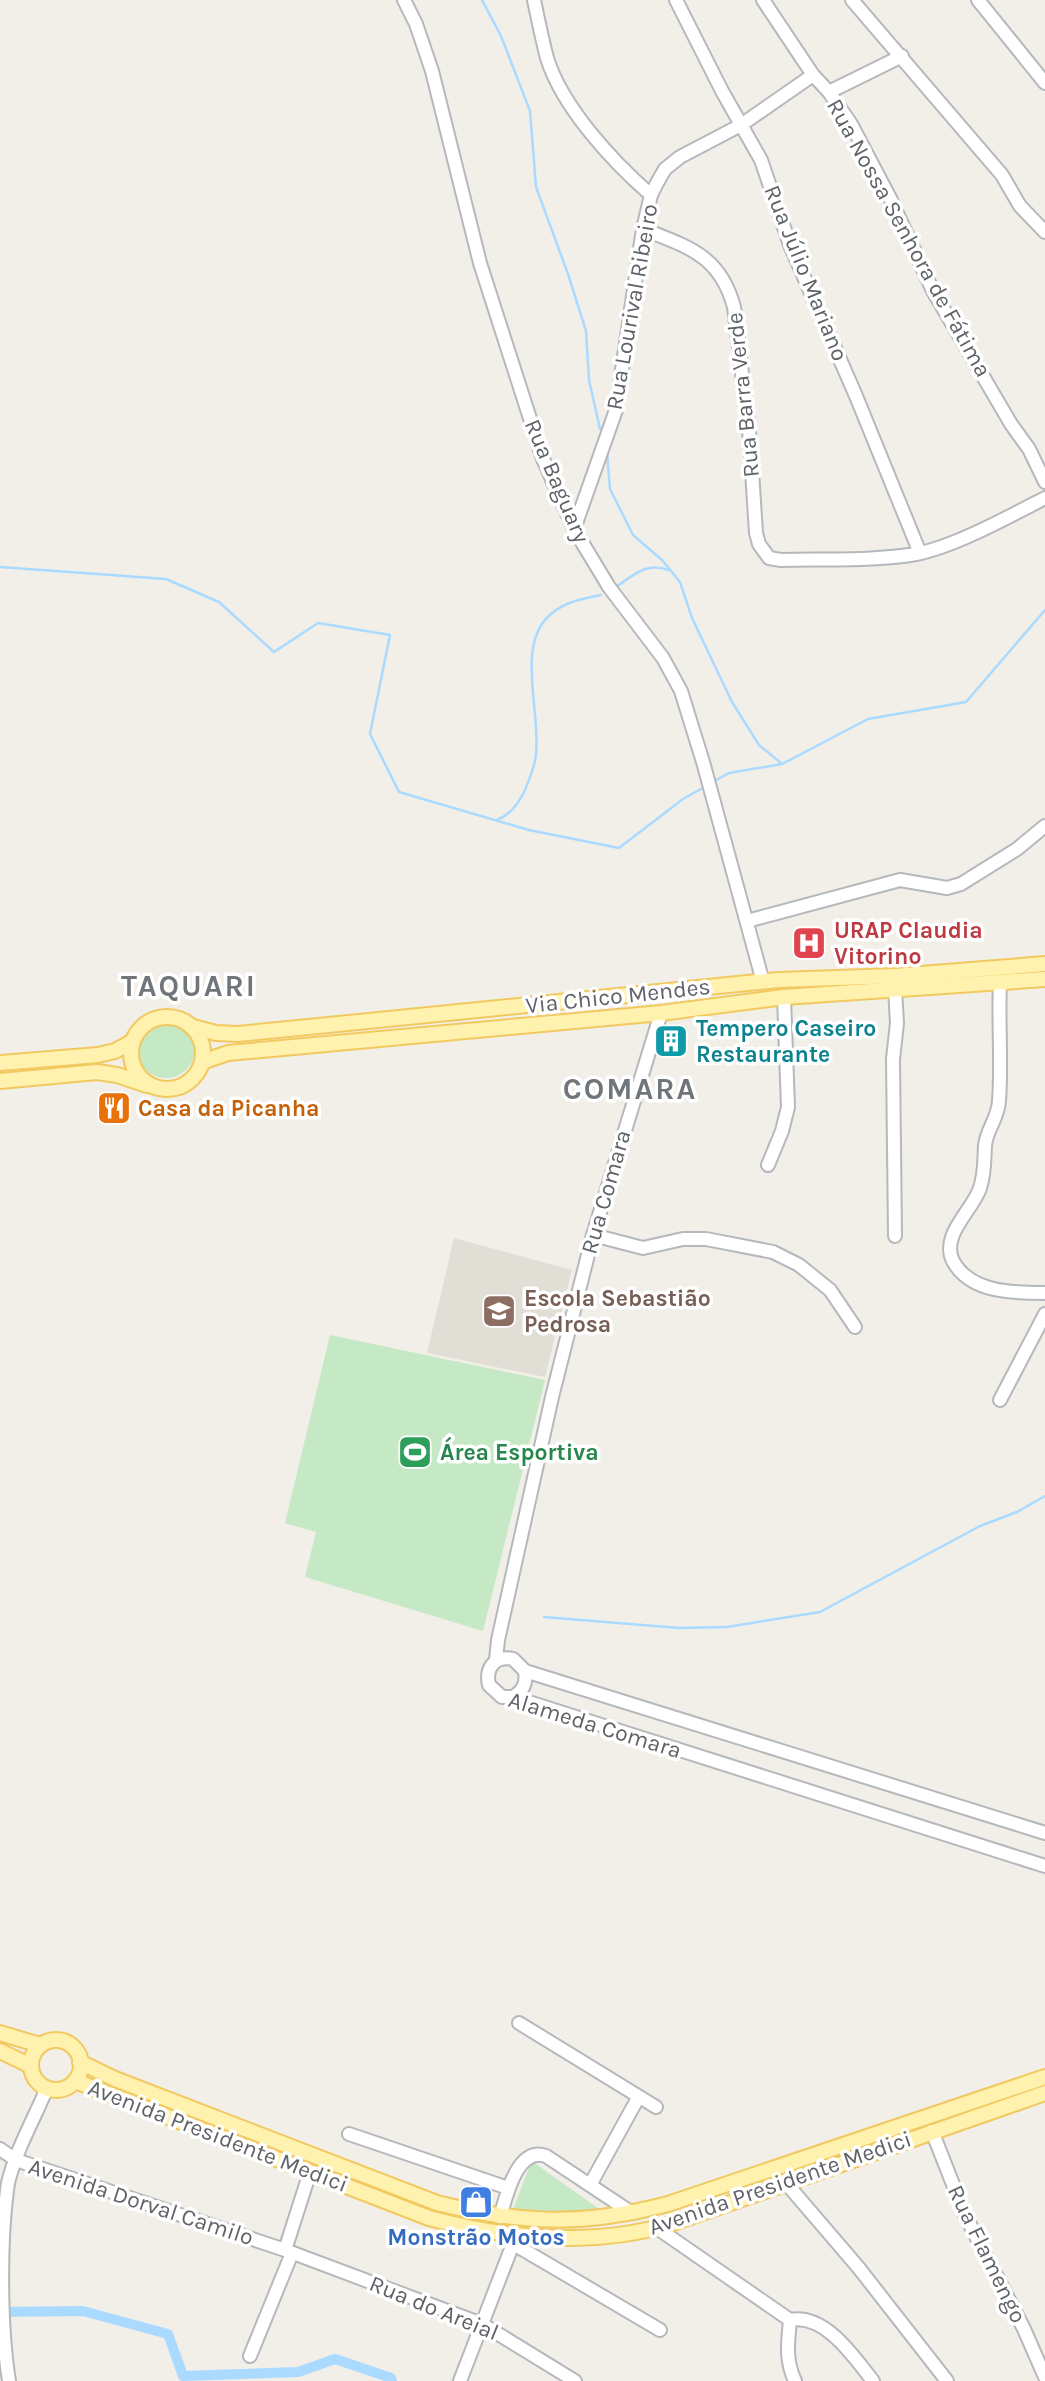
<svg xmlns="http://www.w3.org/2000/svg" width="1045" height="2381" font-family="Karla,sans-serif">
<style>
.education{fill:#e1ded6}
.green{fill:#c5e8c5}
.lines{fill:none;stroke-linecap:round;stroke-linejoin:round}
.stream{stroke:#aadaff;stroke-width:2.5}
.canal{stroke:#aadaff;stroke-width:10}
.minor-casing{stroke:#b5b8bc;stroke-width:16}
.major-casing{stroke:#f2c960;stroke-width:18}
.minor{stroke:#fff;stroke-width:12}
.major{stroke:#fff2af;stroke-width:14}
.labels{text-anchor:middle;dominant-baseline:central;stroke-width:7;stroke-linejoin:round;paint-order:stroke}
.street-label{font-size:23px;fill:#5f6368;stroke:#fff}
.health-label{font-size:23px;font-weight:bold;fill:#be3a42;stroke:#fff;text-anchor:start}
.culture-label{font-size:23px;font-weight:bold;fill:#0d838f;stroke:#fff;text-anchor:start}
.food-label{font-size:23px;font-weight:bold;fill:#c56008;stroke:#fff;text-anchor:start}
.education-label{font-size:23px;font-weight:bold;fill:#785e54;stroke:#fff;text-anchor:start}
.leisure-label{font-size:23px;font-weight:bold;fill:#27864d;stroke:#fff;text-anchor:start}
.shop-label{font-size:23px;font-weight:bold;fill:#366cbe;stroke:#fff}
.district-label{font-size:30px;font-weight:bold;letter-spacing:2px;fill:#70757a;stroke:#fff}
</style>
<rect width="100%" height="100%" fill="#f1efe8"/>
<!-- education -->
<polygon class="education" points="454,1238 572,1270 545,1377 427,1353"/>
<!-- green -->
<g class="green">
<circle cx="166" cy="1049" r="29"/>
<polygon points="330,1335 545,1380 483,1631 305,1577 316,1532 285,1523"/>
<polygon points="533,2162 602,2211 511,2215 530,2165"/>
</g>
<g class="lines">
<!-- stream -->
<g class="stream">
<polyline points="482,0 501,36 530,111 536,187 568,274 586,331 589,380 600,429"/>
<polyline points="607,453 610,489 633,535 662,560 680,582 692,618 732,702 759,745 781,763"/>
<polyline points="0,567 166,579 219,602 274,652 318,623 390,635 370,734 399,792 529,830 619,848 683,799 706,786"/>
<path d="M616,587C635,574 646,562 669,570"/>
<polyline points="711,783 729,773 782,764 868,719 966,702 1045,610"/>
<path d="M497,820C510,815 519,803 525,790C530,778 535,766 536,754C541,712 515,643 551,614C566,601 583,599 601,595"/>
<polyline points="544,1617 679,1628 727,1627 820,1612 980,1526 1017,1512 1045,1496"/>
</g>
<!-- canal -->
<polyline class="canal" points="0,2312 83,2311 168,2334 183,2376 298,2372 335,2359 391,2378 392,2381"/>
<!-- minor casing -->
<g class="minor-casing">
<g id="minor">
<polyline points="404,0 416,24 432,71 480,263 543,459 574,529 609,587 663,658 681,691 703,762 763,982"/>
<path d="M534,0C538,19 542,39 547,58C562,107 613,162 651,195"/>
<polyline points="676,0 722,91 761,160 790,245 856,396 920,553"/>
<polyline points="763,0 813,75 829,92 851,124 891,200 933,291 1011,424 1029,449 1045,482"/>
<polyline points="852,0 1002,175 1020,206 1045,232"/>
<polyline points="978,0 1045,83"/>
<polyline points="829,92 902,56"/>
<path d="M643,229C688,247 720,255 734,307L750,440L756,533L759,544L769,558L781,560C822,559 876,561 916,554C954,547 1010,516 1045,498"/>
<polyline points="574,529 616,410 643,229 651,195 657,183 665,169 680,157 741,125 813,75"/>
<polyline points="747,921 900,880 947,888 961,884 1017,849 1045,826"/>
<path d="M1000,982C998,1022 1002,1061 999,1101C998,1119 986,1130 985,1146C984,1161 985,1173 980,1188C973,1210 940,1235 953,1261C970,1293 1014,1293 1045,1293"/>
<polyline points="768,1165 782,1131 788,1107 784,997"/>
<polyline points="593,1235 643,1248 683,1239 706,1239 773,1252 799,1265 830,1290 855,1327"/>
<polyline points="895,1236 893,1059 897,1023 895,989"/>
<polyline points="1000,1400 1045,1314"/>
<polyline points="496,1660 498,1640 552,1397 593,1235 661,1013"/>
<path d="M513,1697C523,1691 527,1683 525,1671"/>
<path d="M1045,1833L525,1671L513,1659C495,1655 485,1668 489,1685L502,1697H513L1045,1866"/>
<polyline points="519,2023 656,2107"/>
<polyline points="932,2131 965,2215 1024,2329 1045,2377"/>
<polyline points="349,2134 508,2188"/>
<polyline points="0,2149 16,2160 285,2250 482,2324 575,2381"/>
<polyline points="786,2183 858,2267 947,2381"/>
<polyline points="590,2185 638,2098"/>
<path d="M500,2217C506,2197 517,2146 546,2156L632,2213"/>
<path d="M657,2228L790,2320C788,2342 785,2360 795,2381"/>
<polyline points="512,2243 660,2330"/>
<polyline points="285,2250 310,2172"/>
<path d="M790,2320C825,2313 854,2357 873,2381"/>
<polyline points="250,2356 292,2253"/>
<path d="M9,2381C0,2324 0,2238 8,2183C16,2150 34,2119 47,2088"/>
<polyline points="460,2381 516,2236"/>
</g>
</g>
<!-- major casing -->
<g class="major-casing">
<g id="major">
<circle cx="167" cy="1053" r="36"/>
<polyline points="193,1027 216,1033 238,1034 778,980 895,976 1045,964"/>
<polyline points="202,1062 228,1053 661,1013 784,997 1045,979"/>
<polyline points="0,1063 98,1055 115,1051 133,1041"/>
<polyline points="0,1081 97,1072 117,1075 147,1085"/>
<polyline points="0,2033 40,2045"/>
<circle cx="56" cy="2065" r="25"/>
<polyline points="0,2051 31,2066"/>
<path d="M80,2062L115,2079L437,2203C521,2224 584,2226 668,2204L1045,2077"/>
<path d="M75,2081L429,2218C506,2239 593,2247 670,2224L1045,2093"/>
</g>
</g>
<!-- minor -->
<use href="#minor" class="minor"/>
<!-- major -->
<use href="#major" class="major"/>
</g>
<!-- icons -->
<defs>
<g id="hospital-square" transform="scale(1.75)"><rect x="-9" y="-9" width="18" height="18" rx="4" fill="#e0444e" stroke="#fff"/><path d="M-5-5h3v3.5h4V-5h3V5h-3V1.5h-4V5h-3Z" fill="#fff"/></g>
<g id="building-square" transform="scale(1.75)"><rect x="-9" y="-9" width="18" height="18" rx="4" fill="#0f9aa8" stroke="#fff"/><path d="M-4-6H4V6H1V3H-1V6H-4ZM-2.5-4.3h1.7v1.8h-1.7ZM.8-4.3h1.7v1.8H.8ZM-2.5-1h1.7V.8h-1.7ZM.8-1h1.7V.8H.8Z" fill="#fff"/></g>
<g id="restaurant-square" transform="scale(1.75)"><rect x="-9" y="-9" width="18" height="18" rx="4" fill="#e8710a" stroke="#fff"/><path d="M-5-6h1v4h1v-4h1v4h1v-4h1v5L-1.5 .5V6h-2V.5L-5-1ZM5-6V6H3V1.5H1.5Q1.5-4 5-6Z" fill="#fff"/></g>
<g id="school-square" transform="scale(1.75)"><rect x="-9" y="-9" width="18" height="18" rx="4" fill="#8d6e63" stroke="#fff"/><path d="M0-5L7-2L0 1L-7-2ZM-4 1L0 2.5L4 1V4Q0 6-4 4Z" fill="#fff"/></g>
<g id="stadium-square" transform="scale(1.75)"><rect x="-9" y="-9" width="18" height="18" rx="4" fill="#2e9e5b" stroke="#fff"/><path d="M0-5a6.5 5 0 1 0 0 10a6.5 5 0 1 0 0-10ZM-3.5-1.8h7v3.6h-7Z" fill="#fff"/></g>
<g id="shop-square" transform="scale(1.75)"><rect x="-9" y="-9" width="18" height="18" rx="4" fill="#3f7fe0" stroke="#fff"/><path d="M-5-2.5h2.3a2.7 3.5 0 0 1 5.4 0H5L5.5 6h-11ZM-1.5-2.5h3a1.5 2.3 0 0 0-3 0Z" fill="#fff"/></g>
</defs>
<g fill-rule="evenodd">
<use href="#hospital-square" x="809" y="943"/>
<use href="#building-square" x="671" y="1041"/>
<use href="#restaurant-square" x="114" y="1108"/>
<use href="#school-square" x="499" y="1311"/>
<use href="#stadium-square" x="415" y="1452"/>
<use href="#shop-square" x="476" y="2202"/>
</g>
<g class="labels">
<!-- street labels -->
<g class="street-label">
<text transform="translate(909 238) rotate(61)">Rua Nossa Senhora de Fátima</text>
<text transform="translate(806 273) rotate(68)">Rua Júlio Mariano</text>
<text transform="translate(632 307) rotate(-80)">Rua Lourival Ribeiro</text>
<text transform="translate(743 395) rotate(-96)">Rua Barra Verde</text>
<text transform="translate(557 481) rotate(67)">Rua Baguary</text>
<text transform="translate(618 996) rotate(-6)">Via Chico Mendes</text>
<text transform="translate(606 1192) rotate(-74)">Rua Comara</text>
<text transform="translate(595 1725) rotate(17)">Alameda Comara</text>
<text transform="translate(218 2136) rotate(21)">Avenida Presidente Medici</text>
<text transform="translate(780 2183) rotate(-19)">Avenida Presidente Medici</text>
<text transform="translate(141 2202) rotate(18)">Avenida Dorval Camilo</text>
<text transform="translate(987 2254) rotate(64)">Rua Flamengo</text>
<text transform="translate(434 2308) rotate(22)">Rua do Areial</text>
</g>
<!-- health labels -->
<g class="health-label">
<text x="834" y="930">URAP Claudia<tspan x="834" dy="26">Vitorino</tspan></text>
</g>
<!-- culture labels -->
<g class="culture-label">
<text x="696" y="1028">Tempero Caseiro<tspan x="696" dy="26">Restaurante</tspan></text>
</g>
<!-- food labels -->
<g class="food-label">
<text x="138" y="1108">Casa da Picanha</text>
</g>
<!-- education labels -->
<g class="education-label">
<text x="524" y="1298">Escola Sebastião<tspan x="524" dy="26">Pedrosa</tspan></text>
</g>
<!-- leisure labels -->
<g class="leisure-label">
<text x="440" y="1452">Área Esportiva</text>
</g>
<!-- shop labels -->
<g class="shop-label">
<text x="476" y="2237">Monstrão Motos</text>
</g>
<!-- district labels -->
<g class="district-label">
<text x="189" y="986">TAQUARI</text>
<text x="630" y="1089">COMARA</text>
</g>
</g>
</svg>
